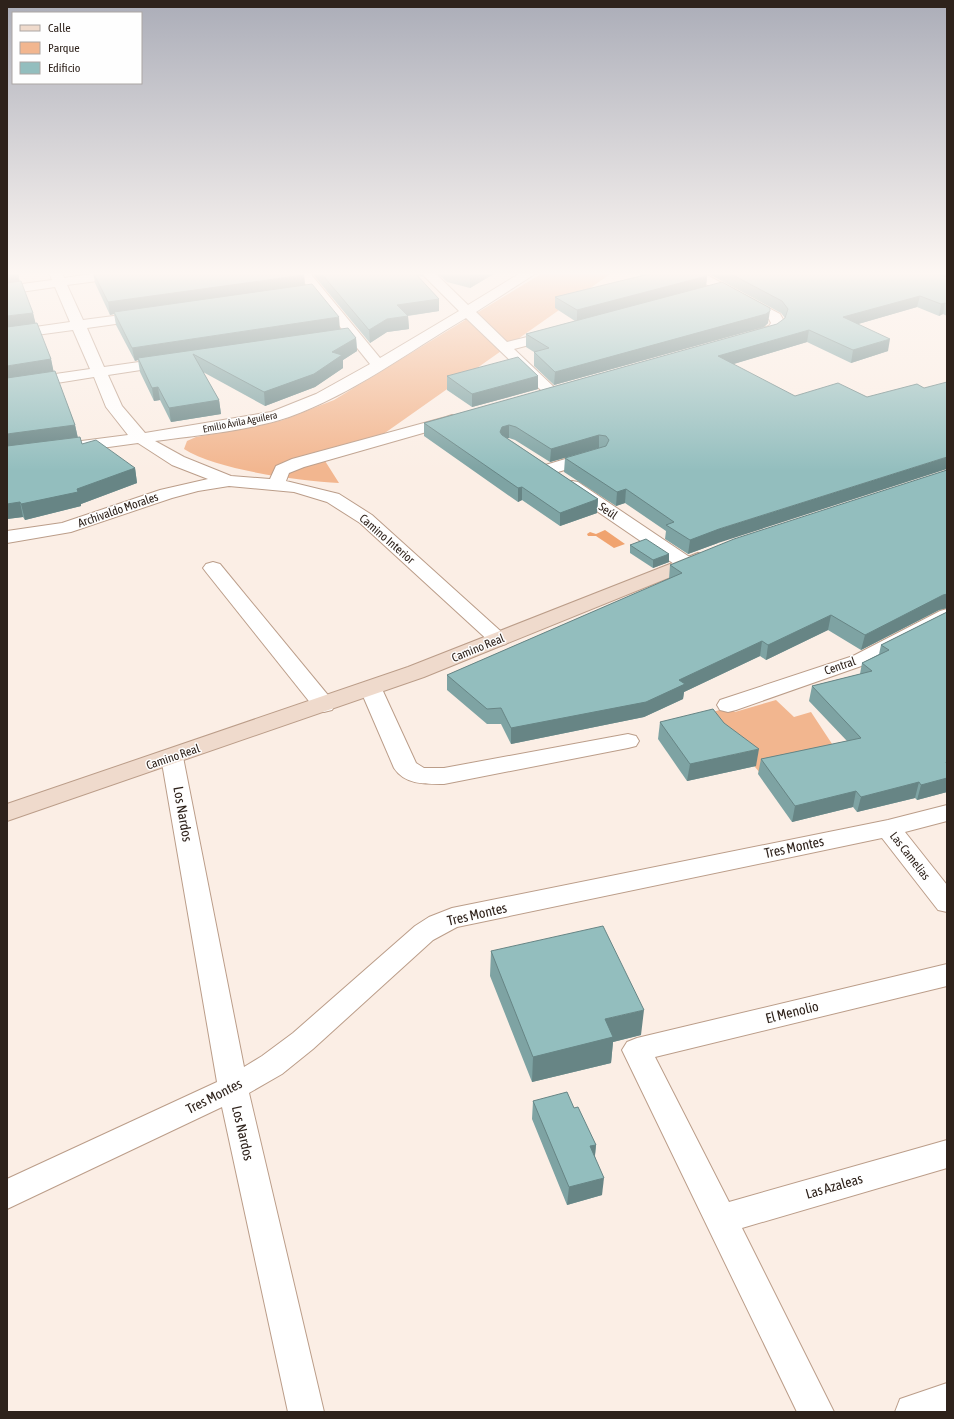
<svg xmlns="http://www.w3.org/2000/svg" width="954" height="1419" font-family="'Asap Condensed',sans-serif">
<style>
.green{fill:#f2b68f}
.water{fill:#f0a36f}
.lines{fill:none;stroke-linecap:round;stroke-linejoin:round}
.street-casing{stroke:#bb9d89;stroke-width:2}
.secondary-casing{stroke:#bb9d89;stroke-width:2}
.street{fill:#fff;fill-rule:evenodd}
.secondary{fill:#efdacc;fill-rule:evenodd}
.wall{fill:#7ea3a3}
.shaded-wall{fill:#678585}
.building{fill:#93bebe;stroke:#678585}
.labels{text-anchor:middle;dominant-baseline:central;stroke-width:3;stroke-linejoin:round;paint-order:stroke}
.far-street-label{font-size:10px;fill:#2e221b;stroke:#fefefe}
.street-label{font-size:12px;fill:#2e221b;stroke:#fefefe}
.near-street-label{font-size:14px;fill:#2e221b;stroke:#fefefe}
</style>
<rect width="100%" height="100%" fill="#fbeee5"/>
<!-- green -->
<g class="green">
<path d="M544,272H613L382,435L320,453L339,483C299,481 217,470 184,449L187,441L196,437L254,427L283,420L334,400Z"/>
<polygon points="776,700 794,717 811,712 840,756 760,773 712,715 713,712 729,707 735,712"/>
</g>
<!-- water -->
<polygon class="water" points="605,530 625,544 614,548 596,536 588,536 587,534 590,532 596,534"/>
<g class="lines">
<!-- street casing -->
<g class="street-casing">
<g id="street">
<path d="M49,272H62L64,278L104,272H141L135,276L67,285L83,320L144,312L149,313L151,316L149,319L144,320L87,328L104,367L167,358L172,359L174,362L172,365L167,366L108,375L122,406L145,433L271,412L316,394L370,364L296,272H309L380,358L459,311L420,272H434L468,305L522,272H538L476,312L507,342L555,330L560,331L562,334L560,337L514,349L556,389L559,392L556,395H546L466,318C408,352 353,394 289,417C247,431 199,435 155,441L184,457L231,476L270,479L276,466L292,459L446,417L452,415L458,417L460,420L458,423L304,467L289,473L286,481L339,494L372,515L506,636L509,640L506,644L499,646L492,644L360,523L327,502L294,492L229,486L198,491L172,498L71,532L7,543V531L62,523L160,490L208,479L172,465L138,443L72,452L66,451L64,447L66,443L128,435L106,407L94,377L7,391V381L90,369L73,330L7,339V331L70,322L55,287L7,294V286L52,280Z"/>
<polygon points="684,272 701,272 780,314 785,323 779,332 753,340 748,339 746,336 748,333 769,326 771,323 769,319"/>
<polygon points="592,451 598,452 600,456 598,460 548,475 542,474 540,470 542,466"/>
<polygon points="572,481 578,482 694,560 696,564 694,568 687,570 680,568 566,490 563,486 566,482"/>
<polygon points="213,562 220,564 332,700 335,705 332,710 324,712 316,710 206,572 203,568 206,564"/>
<polygon points="947,609 947,623 867,664 736,710 728,712 720,710 717,705 720,700 853,656 940,611"/>
<path d="M371,682L379,684L382,689L416,763L424,768H444L628,734L636,736L639,741L636,746L628,748L444,784C426,784 405,785 394,768L360,689L363,684Z"/>
<polygon points="172,750 180,752 183,757 244,1067 262,1056 293,1033 415,926 429,917 452,908 888,820 947,805 947,821 905,832 947,885 947,912 938,910 882,838 457,927 433,940 313,1049 282,1074 249,1093 324,1412 288,1412 222,1107 7,1209 7,1179 217,1082 161,757 164,752"/>
<polygon points="947,964 947,986 655,1057 729,1202 947,1140 947,1168 742,1228 834,1412 797,1412 622,1050 627,1042 637,1038"/>
<polygon points="947,1383 947,1412 895,1412 900,1399"/>
</g>
</g>
<!-- secondary casing -->
<g class="secondary-casing">
<polygon id="secondary" points="698,553 705,555 707,559 705,563 424,677 7,821 7,804 408,667"/>
</g>
<!-- street -->
<use href="#street" class="street"/>
<!-- secondary -->
<use href="#secondary" class="secondary"/>
</g>
<!-- wall -->
<g class="wall">
<polygon points="93,272 303,272 304,275 305,285 340,329 356,338 357,351 343,360 343,368 315,387 265,406 203,372 219,400 221,414 171,422 160,400 154,401 140,372 138,360 135,361 116,325 114,314 110,315 95,283"/>
<polygon points="311,272 422,272 423,277 417,275 439,299 439,311 408,316 409,329 387,332 370,343"/>
<polygon points="436,272 497,272 470,288 447,282"/>
<polygon points="636,272 701,272 707,276 706,286 768,323 764,327 554,385 534,366 534,352 526,347 526,334 575,321 555,308 555,297 643,276"/>
<polygon points="705,272 947,272 947,316 943,314 939,316 917,307 858,324 888,351 851,363 807,342 733,364 718,543 688,554 665,539 666,531 625,503 616,506 564,472 565,458 601,448 599,448 550,462 515,440 509,438 507,438 598,499 597,513 560,526 522,500 518,502 424,436 424,423 777,324 785,318 781,313"/>
<polygon points="19,281 33,313 35,323 51,359 53,371 75,425 78,438 82,444 135,468 137,483 81,504 81,506 25,520 23,517 7,519"/>
<polygon points="447,376 538,376 538,389 472,407 447,390"/>
<polygon points="947,470 947,608 939,610 861,650 828,630 766,660 760,656 684,692 683,699 644,717 511,744 501,724 487,724 447,690 447,675 669,579 670,565"/>
<polygon points="630,545 669,554 669,562 653,568 630,553"/>
<polygon points="947,612 947,792 917,800 915,798 857,812 853,807 792,822 758,774 761,759 847,741 809,701 812,686 860,674 862,663 879,654 881,645"/>
<polygon points="660,722 756,766 687,781 658,739"/>
<polygon points="491,951 641,1035 613,1042 611,1063 532,1082 490,976"/>
<polygon points="533,1101 574,1108 596,1145 595,1156 602,1195 567,1205 532,1119"/>
</g>
<!-- shaded-wall -->
<g class="shaded-wall">
<polygon points="7,272 18,272 20,283 7,285"/>
<polygon points="475,272 497,272 470,288 470,275"/>
<polygon points="304,275 305,287 114,312 114,314 110,315 108,302"/>
<polygon points="707,276 706,287 577,322 577,310"/>
<polygon points="920,296 917,307 841,329 843,317"/>
<polygon points="439,299 439,311 398,317 397,305"/>
<polygon points="945,303 943,314 939,316 941,304"/>
<polygon points="770,311 768,323 764,327 554,385 555,372"/>
<polygon points="33,313 36,325 7,329 7,316"/>
<polygon points="408,316 409,329 387,332 370,343 369,330 387,319"/>
<polygon points="339,317 340,330 138,358 138,360 135,361 132,348"/>
<polygon points="809,330 807,342 717,369 718,356"/>
<polygon points="356,338 357,351 343,360 343,368 315,387 265,406 264,392 332,352"/>
<polygon points="890,339 888,351 851,363 853,350"/>
<polygon points="51,359 54,373 7,379 7,366"/>
<polygon points="538,376 538,389 472,407 472,394"/>
<polygon points="158,387 160,400 154,401 152,388"/>
<polygon points="219,400 221,414 171,422 169,408"/>
<polygon points="75,425 78,439 7,448 7,434"/>
<polygon points="509,425 509,438 502,440 500,432 502,427"/>
<polygon points="599,435 599,448 550,462 551,449"/>
<polygon points="947,457 947,469 718,543 688,554 690,540 719,529"/>
<polygon points="135,468 137,483 81,504 81,506 25,520 21,504 77,489"/>
<polygon points="522,487 522,500 518,502 518,488"/>
<polygon points="626,489 625,503 616,506 617,492"/>
<polygon points="598,499 597,513 560,526 560,513"/>
<polygon points="20,502 23,517 7,519 7,504"/>
<polygon points="669,554 669,562 653,568 653,560"/>
<polygon points="947,594 947,608 939,610 861,650 865,635 943,595"/>
<polygon points="831,615 828,630 766,660 768,645"/>
<polygon points="762,641 760,656 684,692 683,699 644,717 511,744 511,728 679,680"/>
<polygon points="759,749 756,766 687,781 690,764"/>
<polygon points="947,778 947,792 917,800 921,785"/>
<polygon points="919,782 915,798 857,812 861,797"/>
<polygon points="856,791 853,807 792,822 795,806"/>
<polygon points="644,1010 641,1035 613,1042 611,1063 532,1082 533,1057 605,1019"/>
<polygon points="596,1145 594,1163 590,1146"/>
<polygon points="604,1178 602,1195 567,1205 569,1187"/>
</g>
<!-- building -->
<g class="building">
<polygon points="93,272 303,272 304,275 108,302"/>
<polygon points="320,272 414,272 439,299 397,305 408,316 387,319 369,330"/>
<polygon points="457,272 475,272 470,275"/>
<polygon points="657,272 701,272 707,276 577,310 555,297"/>
<polygon points="727,272 933,272 947,277 947,304 945,303 941,304 920,296 843,317 890,339 853,350 809,330 718,356 795,396 838,383 867,397 917,384 924,388 947,382 947,457 719,529 690,540 666,525 674,522 626,489 617,492 565,458 606,446 609,440 606,436 599,435 551,449 516,427 509,425 502,427 500,432 502,435 598,499 560,513 522,487 518,488 424,423 777,324 785,318 788,309 782,301"/>
<polygon points="21,281 33,313 7,316 7,283"/>
<polygon points="722,282 770,308 770,311 766,314 555,372 534,352 549,348 526,334"/>
<polygon points="312,284 339,317 132,348 114,312"/>
<polygon points="37,323 51,359 7,366 7,327"/>
<polygon points="348,328 356,338 332,352 342,355 314,374 264,392 193,354 219,400 169,408 158,387 152,388 138,358"/>
<polygon points="518,357 538,376 472,394 447,376"/>
<polygon points="55,371 75,425 7,434 7,378"/>
<polygon points="80,437 82,444 96,440 135,468 77,489 78,492 21,504 20,502 7,504 7,446"/>
<polygon points="947,470 947,594 943,595 865,635 831,615 768,645 762,641 679,680 685,684 646,702 511,728 501,708 487,709 447,675 682,573 670,565 734,539"/>
<polygon points="646,539 669,554 653,560 630,545"/>
<polygon points="947,612 947,762 946,762 947,764 947,778 921,785 919,782 861,797 856,791 795,806 761,759 861,738 812,686 872,671 862,663 889,650 881,645"/>
<polygon points="713,709 724,723 759,749 690,764 660,722"/>
<polygon points="603,926 644,1010 605,1019 613,1037 533,1057 491,951"/>
<polygon points="567,1092 574,1108 578,1107 596,1145 590,1146 604,1178 569,1187 533,1101"/>
</g>
<!-- sky -->
<linearGradient id="sky" x2="0" y2="1"><stop stop-color="#abadb8"/><stop offset="0.58" stop-color="#fdf7f3"/><stop offset="1" stop-color="#fdf7f3" stop-opacity="0"/></linearGradient>
<rect width="954" height="471" fill="url(#sky)"/>
<g class="labels">
<!-- far-street labels -->
<g class="far-street-label">
<text transform="translate(240 422) rotate(-11)">Emilio Ávila Aguilera</text>
</g>
<!-- street labels -->
<g class="street-label">
<text transform="translate(118 510) rotate(-19)">Archivaldo Morales</text>
<text transform="translate(608 511) rotate(34)">Seúl</text>
<text transform="translate(387 539) rotate(41)">Camino Interior</text>
<text transform="translate(478 648) rotate(-22)">Camino Real</text>
<text transform="translate(840 666) rotate(-19)">Central</text>
<text transform="translate(173 757) rotate(-19)">Camino Real</text>
<text transform="translate(910 856) rotate(52)">Las Camelias</text>
</g>
<!-- near-street labels -->
<g class="near-street-label">
<text transform="translate(183 814) rotate(80)">Los Nardos</text>
<text transform="translate(794 847) rotate(-12)">Tres Montes</text>
<text transform="translate(477 914) rotate(-13)">Tres Montes</text>
<text transform="translate(792 1012) rotate(-14)">El Menolio</text>
<text transform="translate(214 1096) rotate(-27)">Tres Montes</text>
<text transform="translate(243 1133) rotate(77)">Los Nardos</text>
<text transform="translate(834 1186) rotate(-16)">Las Azaleas</text>
</g>
</g>
<!-- border -->
<rect width="954" height="1419" fill="none" stroke="#2e221b" stroke-width="16"/>
<!-- legend -->
<rect x="12" y="12" width="130" height="72" fill="#fefefe" stroke="#aba6a3"/>
<rect x="20" y="25" width="20" height="6" fill="#efdacc" stroke="#aba6a3"/>
<text x="48" y="32" font-size="12" fill="#2e221b">Calle</text>
<rect x="20" y="42" width="20" height="12" fill="#f2b68f" stroke="#aba6a3"/>
<text x="48" y="52" font-size="12" fill="#2e221b">Parque</text>
<rect x="20" y="62" width="20" height="12" fill="#93bebe" stroke="#aba6a3"/>
<text x="48" y="72" font-size="12" fill="#2e221b">Edificio</text>
</svg>
